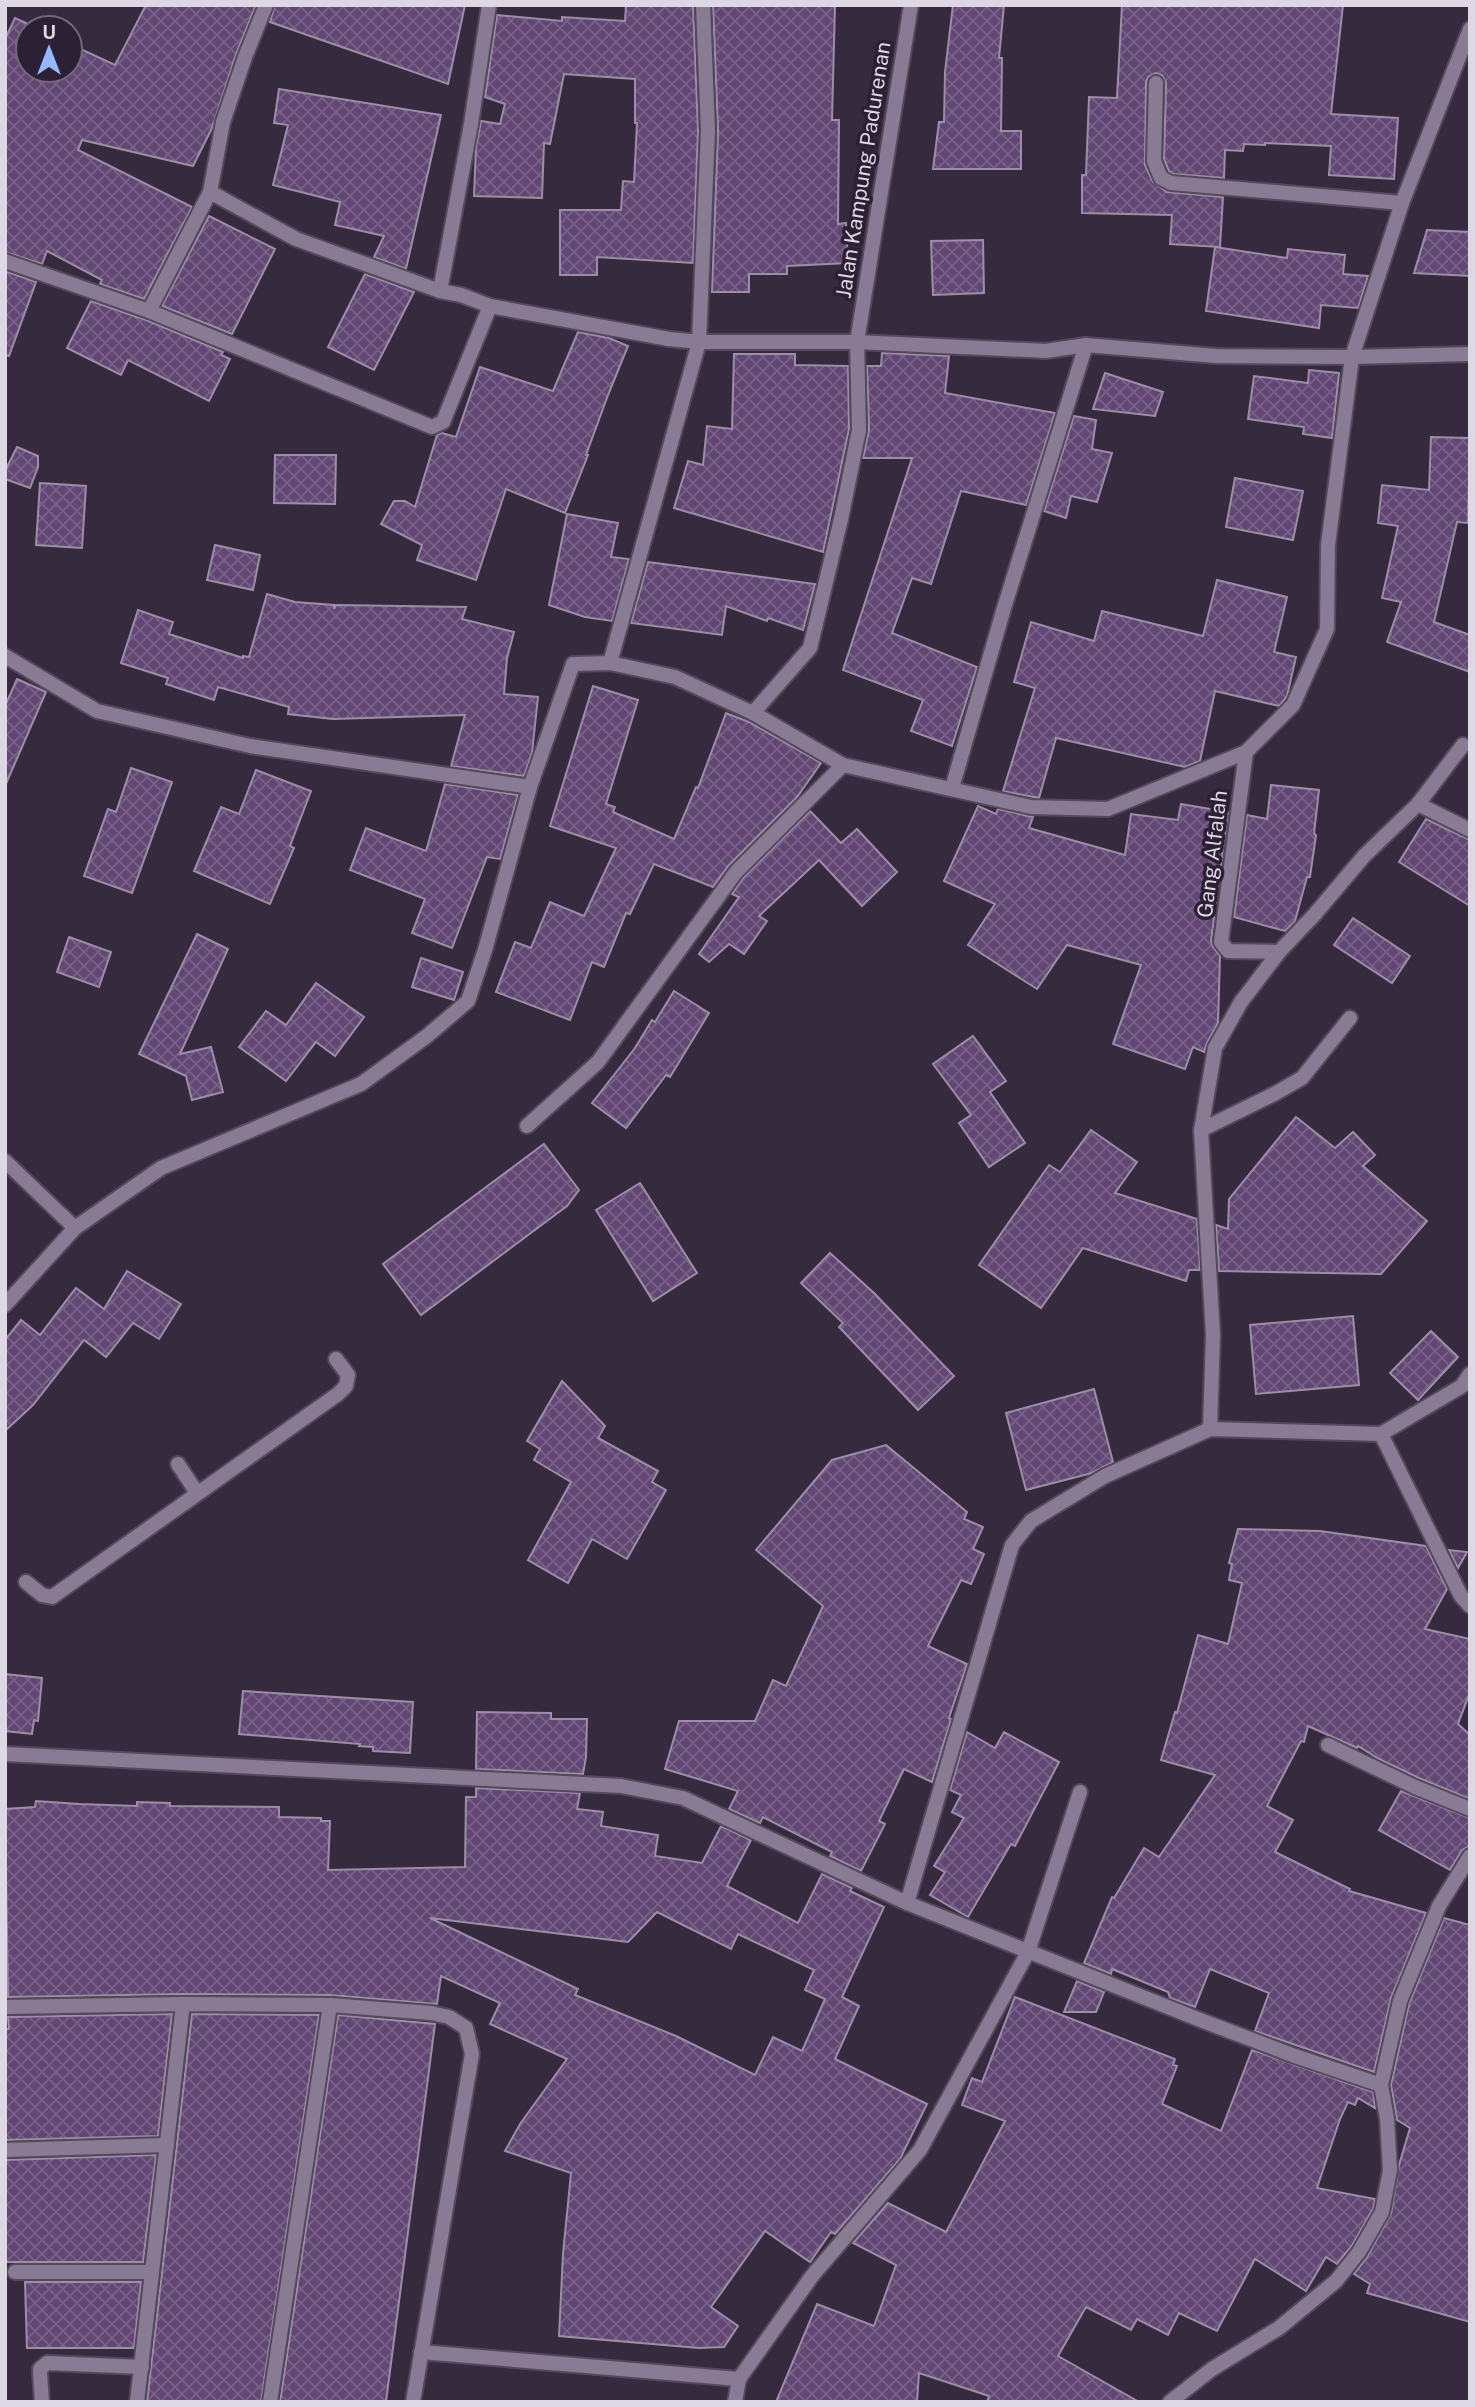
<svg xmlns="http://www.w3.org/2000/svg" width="1475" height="2407" font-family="'Public Sans',sans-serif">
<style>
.building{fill:url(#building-cross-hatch);stroke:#9c8ea6;stroke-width:2;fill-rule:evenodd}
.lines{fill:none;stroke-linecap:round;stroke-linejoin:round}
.service-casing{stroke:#53495a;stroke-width:18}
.minor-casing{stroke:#53495a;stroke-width:18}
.service{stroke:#897b93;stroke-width:14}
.minor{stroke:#897b93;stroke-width:14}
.labels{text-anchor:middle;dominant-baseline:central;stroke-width:7;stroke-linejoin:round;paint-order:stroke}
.street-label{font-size:21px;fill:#ded7e4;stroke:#2c2034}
</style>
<defs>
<pattern id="building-cross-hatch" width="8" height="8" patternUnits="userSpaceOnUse" patternTransform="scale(1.75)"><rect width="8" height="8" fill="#624774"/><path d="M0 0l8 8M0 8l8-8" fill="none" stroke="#786188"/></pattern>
</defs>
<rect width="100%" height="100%" fill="#362a3e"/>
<!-- building -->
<g class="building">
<polygon points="146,5 256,5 236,54 212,128 193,166 82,140 78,150 192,207 144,299 100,284 102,280 47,251 42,264 5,252 5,39 15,18 37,28 28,28 28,70 70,70 70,44 115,65"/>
<polygon points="275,5 465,5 448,84 270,22"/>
<polygon points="626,5 693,5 698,131 693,263 597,257 597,275 560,275 560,210 621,210 623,181 634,182 637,123 635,123 635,79 564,74 550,144 544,143 542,198 474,196 476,147 481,121 500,124 505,104 485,97 497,15 562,21 562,17 625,21"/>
<polygon points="713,5 835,5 832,120 839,120 838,224 846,223 848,263 787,266 787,274 749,274 749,292 712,292 718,131"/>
<polygon points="953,5 1004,5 999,58 1002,58 1001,131 1021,131 1021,169 933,169 939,122 944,122 945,72"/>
<polygon points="1122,5 1343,5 1331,114 1398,118 1394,179 1329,175 1331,146 1265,143 1265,145 1244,144 1243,151 1225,150 1224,178 1174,174 1169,171 1164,159 1166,83 1162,75 1156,73 1148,77 1146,83 1145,165 1153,182 1167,192 1223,197 1220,247 1170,244 1172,215 1082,213 1082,175 1086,175 1089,97 1117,98"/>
<polygon points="279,89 441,115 406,269 374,257 384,236 335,225 340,202 273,185 288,125 274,123"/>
<polygon points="209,216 275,249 232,334 162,306"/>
<polygon points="1427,230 1470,232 1470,276 1414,273"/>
<polygon points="983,240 984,293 933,295 931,241"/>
<polygon points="1215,247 1287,258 1288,249 1345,255 1343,274 1368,276 1358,308 1321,305 1319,328 1206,311"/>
<polygon points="5,271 36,282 9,356 5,355"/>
<polygon points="365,274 414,292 374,370 328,347"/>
<polygon points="91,301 146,320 223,352 221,355 230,359 209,401 128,360 121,375 67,348"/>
<polygon points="578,332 609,338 628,346 608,395 586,455 588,455 565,513 506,489 476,580 417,560 422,545 381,524 394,501 405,501 415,507 437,435 442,433 456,437 480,367 553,391"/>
<polygon points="882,353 949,356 945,393 1055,413 1026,505 961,491 931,584 912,578 892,633 977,667 952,746 911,731 923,700 843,670 912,458 863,458 869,430 867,366 881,366"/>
<polygon points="734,354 795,354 795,365 848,366 849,429 823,552 674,508 688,461 703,465 707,426 732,429"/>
<polygon points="1309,370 1339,373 1332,438 1303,434 1304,427 1248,419 1254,376 1308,383"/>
<polygon points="1105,373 1163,392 1155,416 1093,409"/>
<polygon points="1074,416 1096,420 1092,449 1112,453 1097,502 1071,496 1066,518 1044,511"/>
<polygon points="1431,437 1470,438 1468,523 1457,522 1434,622 1470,635 1470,672 1387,642 1401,602 1382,598 1398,526 1378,523 1382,485 1429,490"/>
<polygon points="17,447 38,456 38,467 30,488 5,479 5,471"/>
<polygon points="275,455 336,455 335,504 274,503"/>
<polygon points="1235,478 1303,491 1293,540 1226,527"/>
<polygon points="40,483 86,486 82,548 36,545"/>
<polygon points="567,514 618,523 611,557 629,559 612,621 585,617 549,605"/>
<polygon points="215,545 260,555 253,590 207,580"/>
<polygon points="648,562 815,584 803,630 768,618 767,621 726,606 722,635 631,623"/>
<polygon points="1217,580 1287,597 1274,652 1296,657 1287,696 1279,706 1215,691 1200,761 1185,767 1056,738 1039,798 1003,791 1035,688 1014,682 1031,622 1094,641 1102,611 1203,636"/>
<polygon points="267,594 295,602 334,605 334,609 336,605 466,607 462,619 514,632 507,658 504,694 538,697 532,753 524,776 451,766 465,715 333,719 288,714 289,707 218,687 214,700 166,684 168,678 121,663 138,610 173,622 169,634 243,658 243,656 249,657"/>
<polygon points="17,679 46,692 5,786 5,706"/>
<polygon points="593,686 638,700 606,804 615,807 613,812 674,839 696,787 698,788 726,713 749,722 821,763 797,797 729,865 713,887 654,864 630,914 626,913 604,967 592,962 570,1020 496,992 515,942 531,948 550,902 584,916 616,848 550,826"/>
<polygon points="131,768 172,782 132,893 84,876 108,809 116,812"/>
<polygon points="256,770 311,791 290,846 294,848 270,904 194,871 221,807 239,814"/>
<polygon points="445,784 518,795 500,859 487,857 452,948 412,933 425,899 350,870 366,828 426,851"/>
<polygon points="1271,785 1319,790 1314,834 1316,835 1310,877 1307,877 1295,921 1285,931 1234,917 1247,815 1267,819"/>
<polygon points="1181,804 1228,812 1211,941 1213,947 1220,956 1218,1023 1207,1043 1204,1052 1193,1047 1185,1069 1113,1044 1141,965 1067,945 1037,989 968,945 995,904 944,881 978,806 996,814 998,809 1033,817 1029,828 1125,855 1131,814 1178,820"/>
<polygon points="810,811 841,843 857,829 897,872 862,906 819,860 759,916 767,921 744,954 729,944 709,962 699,954 739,897 732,894 743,878"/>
<polygon points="1426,819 1470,840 1470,906 1399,862"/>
<polygon points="1353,918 1410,956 1392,983 1334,945"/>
<polygon points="197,934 228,949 180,1054 211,1047 223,1092 192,1100 186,1076 139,1054"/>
<polygon points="69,937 111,952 99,987 57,972"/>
<polygon points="421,958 463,972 454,1000 412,987"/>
<polygon points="316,983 364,1017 335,1056 316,1042 286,1081 239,1047 266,1011 286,1025"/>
<polygon points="674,991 709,1013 670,1077 666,1075 626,1128 592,1103 635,1048 652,1020 655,1022"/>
<polygon points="973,1036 1006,1081 990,1092 1025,1143 989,1167 959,1123 971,1115 933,1064"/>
<polygon points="1296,1117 1335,1148 1353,1132 1375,1155 1363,1166 1427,1221 1381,1274 1219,1271 1216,1225 1228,1229 1229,1199"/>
<polygon points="1091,1130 1137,1162 1115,1193 1197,1219 1200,1270 1189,1270 1186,1281 1083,1248 1041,1308 979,1265 1049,1165 1060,1172"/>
<polygon points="544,1144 579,1190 567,1206 421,1315 383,1264"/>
<polygon points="640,1183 697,1273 653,1301 596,1210"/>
<polygon points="830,1253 874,1293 954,1376 918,1410 839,1327 843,1323 801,1283"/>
<polygon points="127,1271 181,1304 159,1339 133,1323 106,1357 84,1340 33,1405 5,1431 5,1340 21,1320 40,1335 76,1288 104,1309"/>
<polygon points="1353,1316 1359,1385 1256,1394 1250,1325"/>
<polygon points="1431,1331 1458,1357 1418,1400 1390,1373"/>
<polygon points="562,1381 605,1426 598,1438 658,1471 652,1482 666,1490 627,1559 592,1539 568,1583 528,1560 571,1482 534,1460 540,1449 527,1441"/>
<polygon points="1094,1389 1113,1462 1092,1473 1026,1490 1006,1413"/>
<polygon points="886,1445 967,1512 964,1519 983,1527 973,1549 984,1554 971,1584 961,1580 928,1646 967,1664 949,1718 951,1719 932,1782 904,1769 879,1821 885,1824 861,1871 830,1856 832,1852 763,1817 760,1823 729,1809 738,1791 665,1769 679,1721 755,1721 773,1680 786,1686 823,1606 756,1550 832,1460"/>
<polygon points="1238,1529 1320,1531 1426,1546 1447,1589 1425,1629 1470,1639 1470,1692 1458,1724 1470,1735 1470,1799 1419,1778 1379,1759 1358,1746 1357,1748 1308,1726 1304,1742 1301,1741 1267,1806 1293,1820 1275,1852 1350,1889 1349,1891 1426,1913 1391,1998 1374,2072 1255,2031 1269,1993 1210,1969 1195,2007 1170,1998 1168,1992 1112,1969 1111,1974 1084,1963 1112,1897 1114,1898 1144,1848 1159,1857 1215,1775 1161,1760 1175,1712 1177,1713 1198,1635 1228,1644 1242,1583 1229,1580 1232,1564 1229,1563"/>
<polygon points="1449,1550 1467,1552 1458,1568"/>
<polygon points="5,1674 42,1678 38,1721 34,1720 32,1734 5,1731"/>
<polygon points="243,1691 413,1702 410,1753 373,1751 373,1747 359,1746 360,1744 239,1734"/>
<polygon points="477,1712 551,1713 551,1719 587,1719 586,1757 583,1774 476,1769"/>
<polygon points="967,1732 995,1748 1004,1732 1059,1762 1015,1846 1011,1844 968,1917 930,1895 945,1872 934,1866 964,1818 952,1812 961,1795 950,1790"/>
<path d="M476,1788L580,1793L577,1809L603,1812L601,1826L658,1835L655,1856L702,1863L721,1826L751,1840L727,1886L798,1923L822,1874L852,1888L850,1891L884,1907L842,1997L859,2006L835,2059L927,2104L900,2159L835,2234L831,2232L810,2262L765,2231L711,2307L738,2326L724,2347L699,2348L559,2336L563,2254L571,2173L505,2151L520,2124L567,2059L490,2024L500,2003L441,1976L437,2004L330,1995L183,1994L8,1997L5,1809L35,1807L36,1801L79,1804L137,1806V1802L170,1803V1806L279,1807V1817L321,1818V1821H330L328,1870L465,1867L466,1797H476ZM657,1912L731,1949L738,1934L814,1970L805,1990L825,1999L802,2051L773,2037L755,2075L676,2036L575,1995L578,1989L430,1918L628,1942Z"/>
<polygon points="1401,1791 1470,1818 1470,1846 1462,1850 1450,1870 1379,1830"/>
<polygon points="1444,1918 1470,1925 1470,2322 1367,2293 1370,2284 1354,2274 1367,2257 1391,2214 1399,2165 1410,2128 1397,2120 1391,2085 1409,2004"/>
<polygon points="1077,1981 1104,1992 1096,2012 1064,2012"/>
<polygon points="1015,1997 1175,2059 1173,2065 1177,2066 1162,2104 1221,2131 1252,2050 1373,2092 1375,2108 1358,2098 1355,2105 1348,2102 1340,2119 1317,2188 1375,2199 1373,2209 1351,2247 1337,2264 1326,2257 1306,2291 1255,2259 1217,2331 1179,2313 1168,2335 1137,2319 1131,2330 1086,2307 1058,2356 1139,2402 987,2402 989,2396 919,2373 917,2402 776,2402 817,2304 874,2326 896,2265 853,2243 888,2203 946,2232 1005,2121 962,2105 972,2078 982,2082"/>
<polygon points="172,2014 158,2136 5,2140 5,2029 9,2029 8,2017"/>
<polygon points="192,2014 319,2015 261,2402 147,2402"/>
<polygon points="338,2015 435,2024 386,2402 280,2402"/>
<polygon points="156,2155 143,2262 5,2262 5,2160"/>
<polygon points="25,2282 141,2282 134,2348 27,2348"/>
</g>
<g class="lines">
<!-- service casing -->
<g class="service-casing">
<g id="service">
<polyline points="178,1464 197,1493"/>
<polyline points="26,1582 42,1595 52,1597 338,1394 346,1386 348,1375 336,1359"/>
<polyline points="1028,1952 1080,1792"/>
</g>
</g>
<!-- minor casing -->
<g class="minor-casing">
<g id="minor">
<polyline points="1156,83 1154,161 1161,178 1171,183 1402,203"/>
<polyline points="210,192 296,239 440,291 461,295 490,306 669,339 699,342 857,342 1046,351 1086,345 1216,356 1352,357 1402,203 1470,29"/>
<polyline points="5,261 149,311 432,427 443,422 490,306"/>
<polyline points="440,291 471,124 489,5"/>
<polyline points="149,311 210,192 223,122 245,57 266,5"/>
<polyline points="5,656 97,711 250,746 530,787 573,664 610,663 675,677 753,713 843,765 1031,807 1108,809 1246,752 1293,705 1327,629 1328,545 1352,357 1470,354"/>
<polyline points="610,663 699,342 708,131 703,5"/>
<polyline points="753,713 810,648 841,519 859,430 857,342 911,5"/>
<polyline points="1246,752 1221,942 1228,951 1279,952"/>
<polyline points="952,788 1004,608 1086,345"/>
<polyline points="1418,804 1470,830"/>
<polyline points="527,1126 598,1062 736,872 843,765"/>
<polyline points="1201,1130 1276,1093 1302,1078 1350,1018"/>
<polyline points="5,1161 75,1228"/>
<polyline points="5,1305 75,1228 161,1168 361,1084 427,1036 468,1001 485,950 530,787"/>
<polyline points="1210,1429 1213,1335 1201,1130 1215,1048 1241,1002 1279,952 1315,914 1364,856 1418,804 1463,745"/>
<polyline points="1381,1434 1461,1596 1470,1606"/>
<polyline points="1328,1745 1415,1787 1470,1809"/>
<polyline points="5,1754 621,1786 683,1798 907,1903 1203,2021 1292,2055 1381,2085"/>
<polyline points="907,1903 1012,1545 1031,1521 1105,1476 1210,1429 1381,1434 1462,1386 1470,1374"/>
<polyline points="5,2007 183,2004"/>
<polyline points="5,2150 167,2145"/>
<polyline points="15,2272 152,2272"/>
<polyline points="421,2352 739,2379"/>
<polyline points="42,2402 40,2373 40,2369 47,2363 142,2367"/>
<polyline points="137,2402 183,2004 330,2005 431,2013 449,2017 466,2028 472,2054 413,2402"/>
<polyline points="270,2402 330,2005"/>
<polyline points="735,2402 739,2379 812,2276 920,2150 1028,1952"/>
<polyline points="1170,2402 1212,2369 1279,2328 1336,2281 1359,2252 1382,2212 1390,2170 1387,2119 1381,2085 1400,2001 1439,1906 1470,1856"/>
</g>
</g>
<!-- service -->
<use href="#service" class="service"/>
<!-- minor -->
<use href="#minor" class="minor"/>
</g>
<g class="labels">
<!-- street labels -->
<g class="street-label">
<text transform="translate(863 170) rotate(-81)">Jalan Kampung Padurenan</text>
<text transform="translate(1212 854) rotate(-83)">Gang Alfalah</text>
</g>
</g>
<!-- border -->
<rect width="1475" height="2407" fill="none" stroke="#ded7e4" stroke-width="14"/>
<!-- north arrow -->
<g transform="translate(49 49)"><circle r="33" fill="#2c2034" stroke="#73697a" stroke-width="2"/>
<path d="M0-5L12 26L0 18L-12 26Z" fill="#94b7fd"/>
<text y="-10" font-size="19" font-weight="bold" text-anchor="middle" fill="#ded7e4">U</text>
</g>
</svg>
